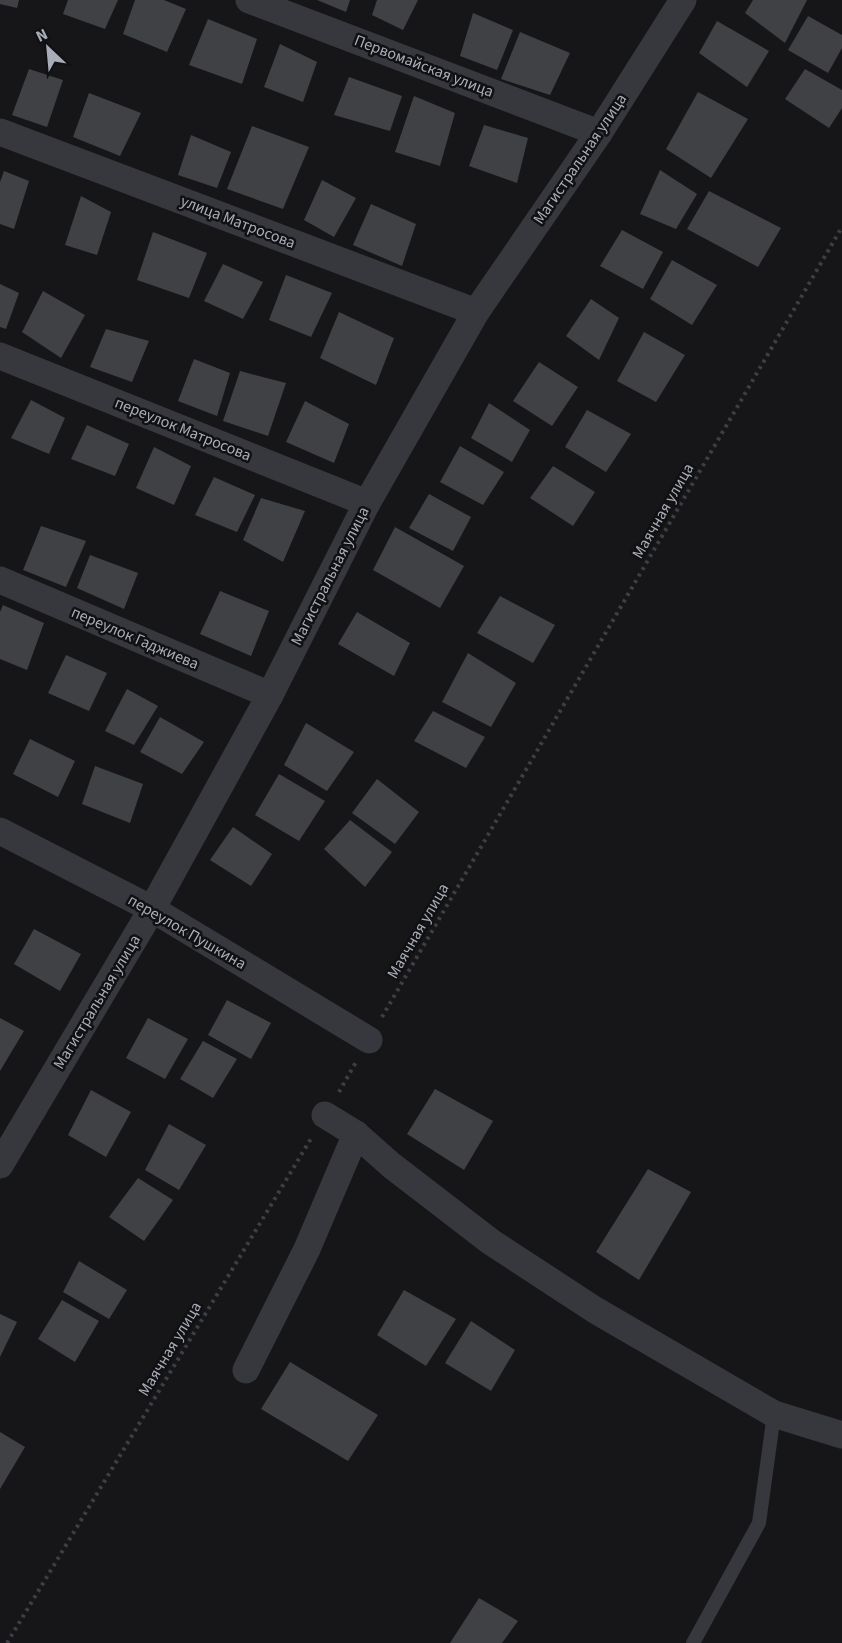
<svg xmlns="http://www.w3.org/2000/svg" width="842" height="1643" font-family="'Source Sans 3',sans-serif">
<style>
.building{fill:#404145}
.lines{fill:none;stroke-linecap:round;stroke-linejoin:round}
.path{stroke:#3d3f44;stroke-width:4;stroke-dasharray:3 4.5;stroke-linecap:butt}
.lane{stroke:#37383d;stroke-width:14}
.street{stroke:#37383d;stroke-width:27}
.labels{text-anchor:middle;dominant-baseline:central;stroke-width:5;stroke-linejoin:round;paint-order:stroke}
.street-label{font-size:16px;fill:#a8adb8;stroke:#111113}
</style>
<rect width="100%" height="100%" fill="#161618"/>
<!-- building -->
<g class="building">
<polygon points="0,0 19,0 17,8 0,4"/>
<polygon points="68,0 118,0 105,29 63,14"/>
<polygon points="135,0 164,0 186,9 167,52 123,34"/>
<polygon points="317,0 350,0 346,12"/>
<polygon points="377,0 418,0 403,30 372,15"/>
<polygon points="753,0 807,0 785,43 745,13"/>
<polygon points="473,13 513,30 497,70 460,56"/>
<polygon points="808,16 842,35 842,48 828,73 788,50"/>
<polygon points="208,19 257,39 242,84 189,65"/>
<polygon points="717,21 769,51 747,87 699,53"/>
<polygon points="520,32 570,53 550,95 501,79"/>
<polygon points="280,44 317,62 303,102 264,87"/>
<polygon points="29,69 63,80 47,127 12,115"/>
<polygon points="805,69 842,90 842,108 829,128 785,99"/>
<polygon points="349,77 402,96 390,131 334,115"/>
<polygon points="698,92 748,119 711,178 666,149"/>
<polygon points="89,93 141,113 120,156 73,137"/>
<polygon points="414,96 455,113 440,166 395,152"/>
<polygon points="484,125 528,138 517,183 469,166"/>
<polygon points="252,126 309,147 283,209 227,189"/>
<polygon points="191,135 231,152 217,188 178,175"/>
<polygon points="660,170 697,194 676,229 640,214"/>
<polygon points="4,171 29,181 14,229 0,224 0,182"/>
<polygon points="322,180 356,198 334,237 304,220"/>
<polygon points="709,191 781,228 758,267 687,229"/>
<polygon points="81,196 111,212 97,255 65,245"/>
<polygon points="371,204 416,224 402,266 353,245"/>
<polygon points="622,230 663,252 643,289 600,266"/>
<polygon points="153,232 207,253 189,298 137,280"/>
<polygon points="672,260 717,285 692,325 650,299"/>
<polygon points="223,264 263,282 243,319 204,301"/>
<polygon points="286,275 332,293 311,337 269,320"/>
<polygon points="0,284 19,293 6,329 0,327"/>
<polygon points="43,291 85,315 61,358 22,332"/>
<polygon points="591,299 619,318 599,360 566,336"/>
<polygon points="339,312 394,338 376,385 320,358"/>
<polygon points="106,329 149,341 132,382 90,367"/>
<polygon points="644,332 685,355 656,402 617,381"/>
<polygon points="194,359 230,373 217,416 178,401"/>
<polygon points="539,362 578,387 552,426 513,401"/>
<polygon points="240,371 286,383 268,436 223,421"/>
<polygon points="31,400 65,418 49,454 11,438"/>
<polygon points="305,401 349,424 334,463 286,442"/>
<polygon points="489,403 530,430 512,462 471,438"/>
<polygon points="587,410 631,434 606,472 565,447"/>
<polygon points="87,425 129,444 115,476 71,459"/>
<polygon points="460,446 504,472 483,505 440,482"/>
<polygon points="154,447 191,466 174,505 136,488"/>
<polygon points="553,466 595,492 573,526 530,498"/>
<polygon points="214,477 255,495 237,532 195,515"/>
<polygon points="429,494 471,517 453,551 409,528"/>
<polygon points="261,498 305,511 283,562 243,540"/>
<polygon points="41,526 86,541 66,587 23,570"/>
<polygon points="395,527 464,566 440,608 373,570"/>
<polygon points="90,555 138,573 124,609 77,588"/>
<polygon points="220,591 269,611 251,656 200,634"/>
<polygon points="500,596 555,625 533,663 477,633"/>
<polygon points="3,605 44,623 27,670 0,659 0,612"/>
<polygon points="357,612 410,643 394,676 338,644"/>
<polygon points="468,653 516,683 491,727 442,702"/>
<polygon points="66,655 107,673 89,711 48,693"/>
<polygon points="127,689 158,706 134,745 105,731"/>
<polygon points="433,711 485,737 466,768 414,741"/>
<polygon points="160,717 204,742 182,774 140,752"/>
<polygon points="306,723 354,752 327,791 284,765"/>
<polygon points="30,739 75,761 58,797 13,774"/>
<polygon points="95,766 143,784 130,823 82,804"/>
<polygon points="279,774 325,801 299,841 255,815"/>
<polygon points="377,779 419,812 395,844 352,813"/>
<polygon points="350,820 392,852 365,887 324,849"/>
<polygon points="233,827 272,854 251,886 210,860"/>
<polygon points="34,929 81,954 60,991 14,964"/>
<polygon points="227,1000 271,1023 251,1059 208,1035"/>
<polygon points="0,1018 24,1031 0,1071"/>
<polygon points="148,1018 188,1039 165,1079 126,1058"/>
<polygon points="203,1041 237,1059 213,1098 180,1079"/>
<polygon points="435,1089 493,1121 464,1170 407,1134"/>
<polygon points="91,1090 131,1112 106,1157 68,1135"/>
<polygon points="169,1124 206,1145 179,1190 145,1170"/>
<polygon points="648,1169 691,1192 639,1280 596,1252"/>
<polygon points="138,1178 173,1200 144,1241 109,1217"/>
<polygon points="79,1261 127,1290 109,1319 63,1292"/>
<polygon points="404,1290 456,1319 426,1366 377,1335"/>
<polygon points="62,1300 99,1321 75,1362 38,1339"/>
<polygon points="0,1314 17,1322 0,1357"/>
<polygon points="471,1321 515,1350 491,1391 445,1363"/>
<polygon points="290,1362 378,1415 348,1461 261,1409"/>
<polygon points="0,1432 25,1447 0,1489"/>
<polygon points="479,1598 518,1621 502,1643 450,1643"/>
</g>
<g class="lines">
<!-- path -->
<g class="path">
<polyline points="382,1017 842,227"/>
<polyline points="339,1092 356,1062"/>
<polyline points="7,1643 312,1137"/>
</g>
<!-- lane -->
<polyline class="lane" points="693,1643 759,1523 774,1414"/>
<!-- street -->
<g class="street">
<polyline points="249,0 599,133"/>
<polyline points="0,132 476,312"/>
<polyline points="0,356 367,503"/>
<polyline points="0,580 270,695"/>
<polyline points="0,831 152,909 369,1040"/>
<polyline points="325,1115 356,1134 391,1165 491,1242 595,1310 774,1414 842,1435"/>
<polyline points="0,1165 152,909 270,695 367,503 476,312 599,133 683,0"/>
<polyline points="246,1370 307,1249 356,1134"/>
</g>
</g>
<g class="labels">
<!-- street labels -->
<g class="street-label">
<text transform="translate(424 66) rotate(21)">Первомайская улица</text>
<text transform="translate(580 159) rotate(-56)">Магистральная улица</text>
<text transform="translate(238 222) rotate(21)">улица Матросова</text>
<text transform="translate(183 429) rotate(22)">переулок Матросова</text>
<text transform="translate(663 511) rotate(-60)">Маячная улица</text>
<text transform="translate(330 576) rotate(-63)">Магистральная улица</text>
<text transform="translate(135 638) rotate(23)">переулок Гаджиева</text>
<text transform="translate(418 931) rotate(-60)">Маячная улица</text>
<text transform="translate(187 932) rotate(30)">переулок Пушкина</text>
<text transform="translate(97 1002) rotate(-59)">Магистральная улица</text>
<text transform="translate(170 1349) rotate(-59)">Маячная улица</text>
</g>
</g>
<!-- north arrow -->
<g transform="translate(48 48) rotate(334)" stroke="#111113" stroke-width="4.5" paint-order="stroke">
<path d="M0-4.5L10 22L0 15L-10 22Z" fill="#a8adb8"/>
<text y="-9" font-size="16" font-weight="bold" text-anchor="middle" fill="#a8adb8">N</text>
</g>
</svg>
